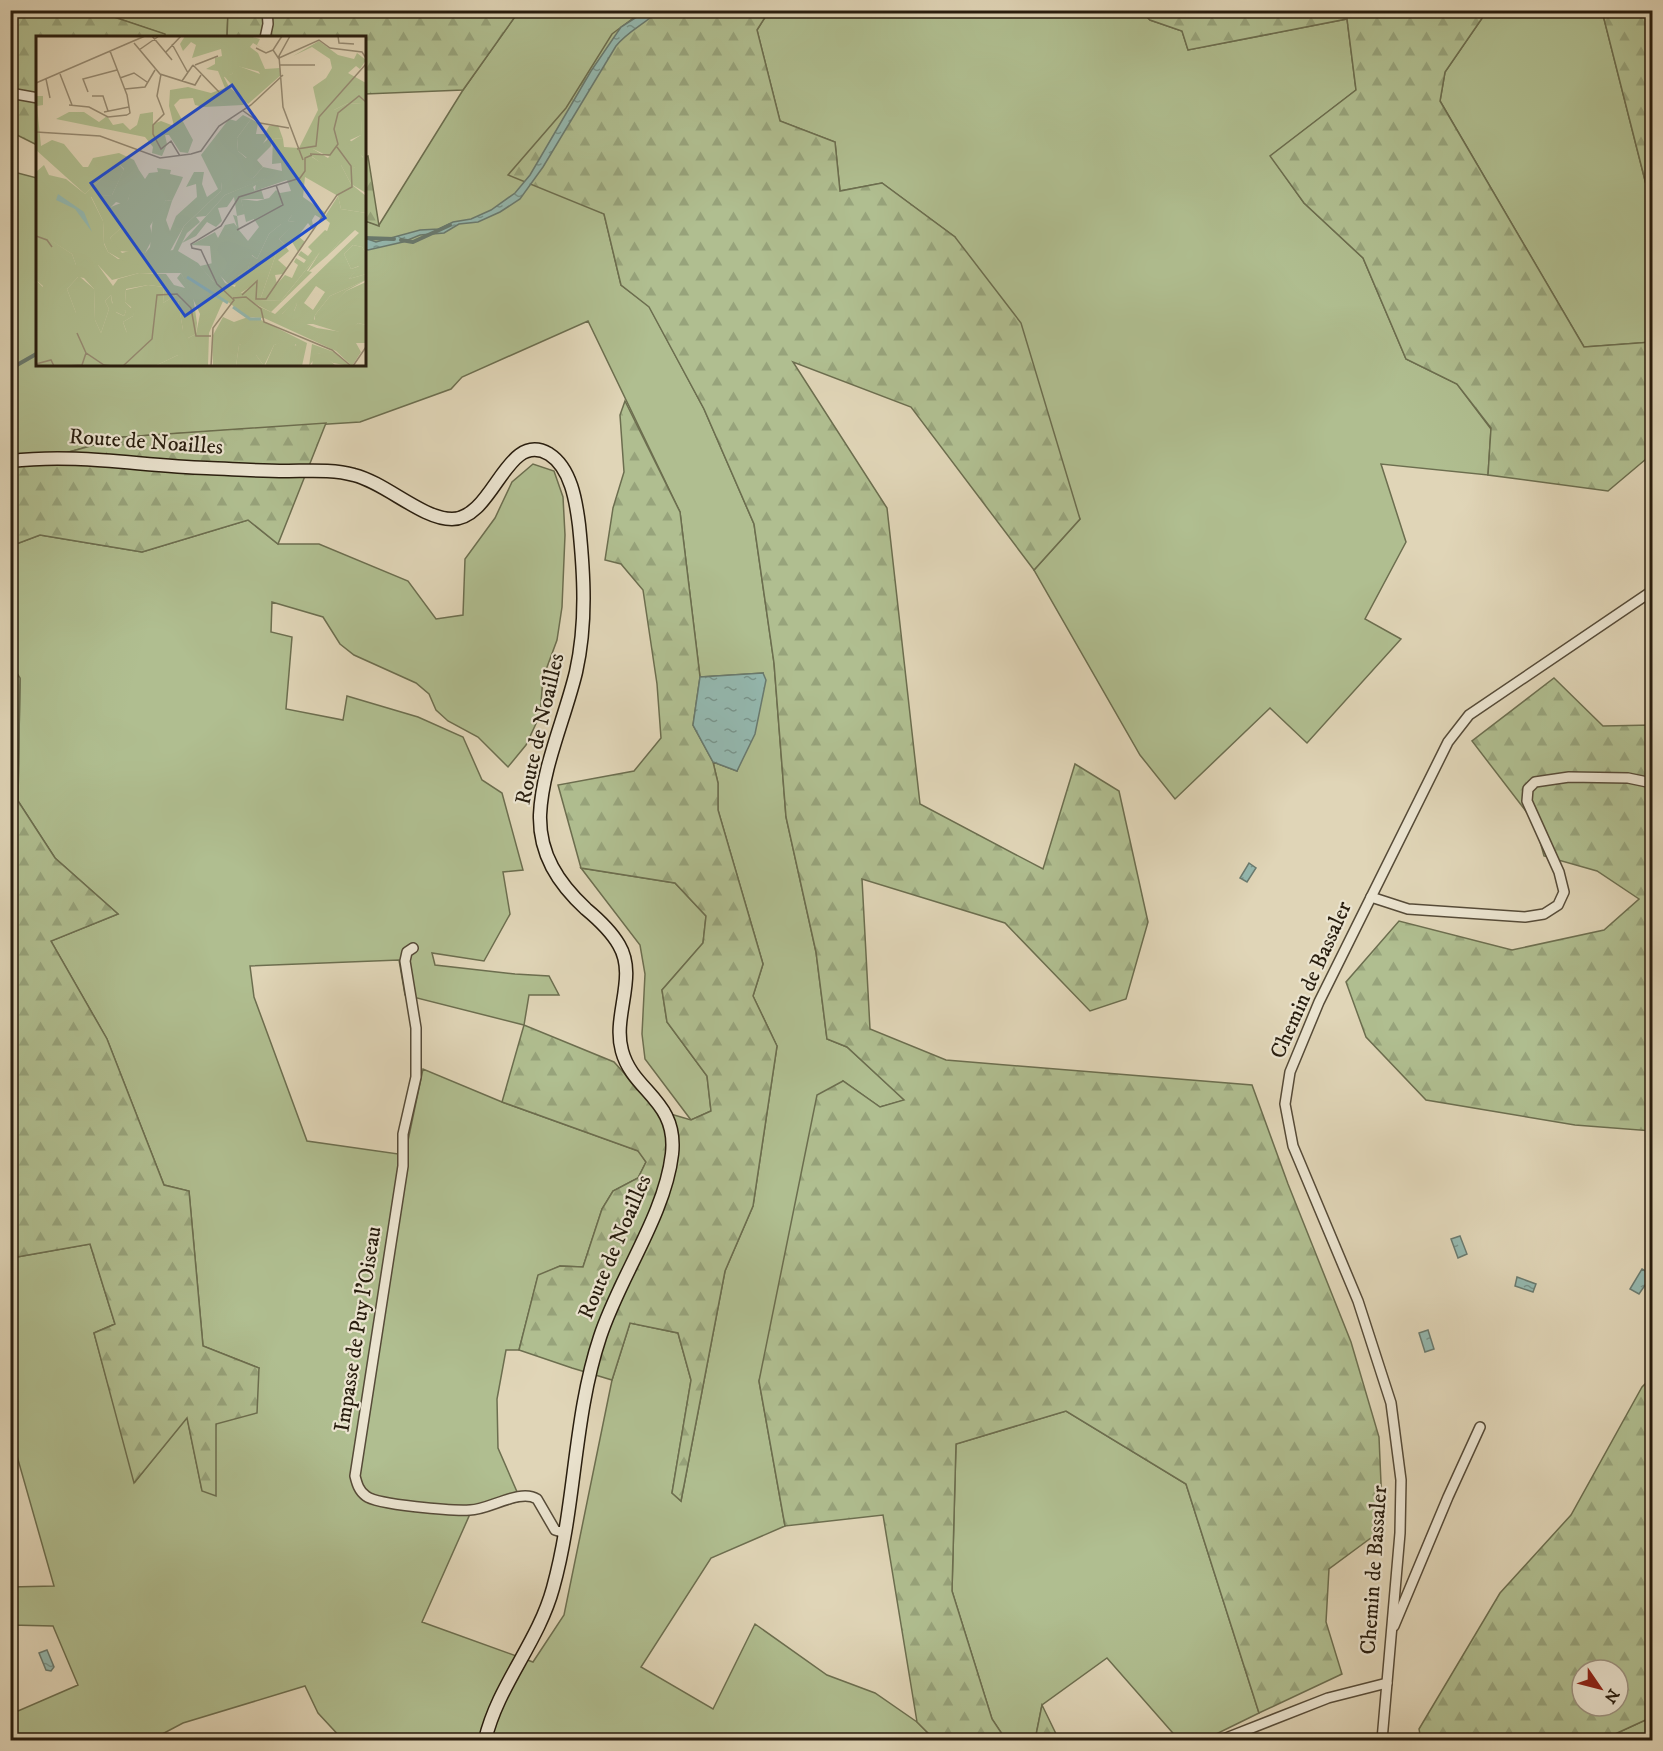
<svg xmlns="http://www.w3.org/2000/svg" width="1663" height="1751" font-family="'IM FELL DW Pica',serif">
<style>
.green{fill:#b0be90;stroke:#6c6e4f;stroke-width:1.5}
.forest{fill:url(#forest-firs);stroke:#6c6e4f;stroke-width:1.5;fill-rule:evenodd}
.water{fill:url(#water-ripples);stroke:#697a6f;stroke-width:1.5}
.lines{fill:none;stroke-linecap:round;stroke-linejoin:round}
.stream{stroke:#697a6f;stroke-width:4}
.minor-casing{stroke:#564b38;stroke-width:12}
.secondary-casing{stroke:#281d0e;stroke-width:15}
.minor{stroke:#ebe4d0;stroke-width:9}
.secondary{stroke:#ebe4d0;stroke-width:12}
.labels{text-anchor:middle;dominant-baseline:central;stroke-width:4.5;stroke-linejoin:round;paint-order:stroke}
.street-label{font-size:22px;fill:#281d0e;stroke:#ebe4d0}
.inset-river{fill:none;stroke:#94b8af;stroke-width:3}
.inset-road{fill:none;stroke:#968b73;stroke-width:1.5}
.view{fill:#1d4ed8;fill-opacity:0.15;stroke:#1d4ed8;stroke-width:3}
.inset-edge{fill:none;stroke:#281d0e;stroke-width:3}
</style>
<defs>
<pattern id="forest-firs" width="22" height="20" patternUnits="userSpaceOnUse" patternTransform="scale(1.5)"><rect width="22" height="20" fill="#b0be90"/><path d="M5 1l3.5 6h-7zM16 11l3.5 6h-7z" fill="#97a37b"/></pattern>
<pattern id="water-ripples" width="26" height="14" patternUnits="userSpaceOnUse" patternTransform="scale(1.5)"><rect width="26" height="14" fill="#94b8af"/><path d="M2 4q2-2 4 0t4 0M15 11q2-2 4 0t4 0" fill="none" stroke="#79958d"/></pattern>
</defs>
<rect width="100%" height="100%" fill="#e0d5b7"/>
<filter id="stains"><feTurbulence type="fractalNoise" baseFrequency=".00333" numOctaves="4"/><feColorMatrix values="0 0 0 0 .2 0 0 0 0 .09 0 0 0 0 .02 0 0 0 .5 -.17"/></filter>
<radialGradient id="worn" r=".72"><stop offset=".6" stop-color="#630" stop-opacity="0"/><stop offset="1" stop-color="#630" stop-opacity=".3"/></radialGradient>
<!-- green -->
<g class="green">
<polygon points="1141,10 1150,20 1182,31 1188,50 1347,19 1356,90 1271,156 1304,203 1363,258 1406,359 1457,384 1491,429 1488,475 1381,464 1406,542 1365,619 1401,639 1307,743 1270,708 1175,799 1140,755 1034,570 1080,519 955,237 882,183 840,191 835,142 780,121 757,30 769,11"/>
<polygon points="96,11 228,11 227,37 165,37 164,34"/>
<polygon points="519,11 740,11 604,214 621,285 649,306 704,409 754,524 774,663 786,817 816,952 827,1039 847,1047 905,1100 880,1107 843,1081 759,1381 785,1526 711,1558 641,1667 713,1709 755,1624 827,1675 875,1693 917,1722 935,1740 343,1740 318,1713 305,1686 183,1723 151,1740 16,1740 11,1728 11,1714 78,1685 53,1626 11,1625 11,1587 54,1586 11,1435 11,1258 90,1244 115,1324 94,1333 135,1482 187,1417 202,1490 216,1424 259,1368 203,1346 189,1191 164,1185 107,1039 51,941 118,914 55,858 18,801 20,679 11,664 11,546 40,535 142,552 248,520 278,544 319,544 408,581 436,619 463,615 465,559 495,518 512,482 533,464 554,471 563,497 565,535 562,607 557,640 543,678 540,715 526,745 508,767 478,737 448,721 436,710 429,694 416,683 354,655 340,644 323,617 272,602 271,632 292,637 286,709 343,720 347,696 418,717 463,737 482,780 502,793 523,870 503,872 510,914 484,961 432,953 435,965 515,974 549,976 559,995 529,995 524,1025 405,995 399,960 250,966 254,997 307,1141 405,1155 423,1069 502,1102 639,1151 646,1162 638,1178 613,1191 602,1209 583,1267 560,1266 538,1276 519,1350 506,1350 497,1399 498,1448 521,1501 470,1514 422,1622 533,1662 564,1615 612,1380 630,1323 678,1333 691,1380 672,1493 681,1501 725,1271 753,1206 777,1046 753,996 763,964 718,810 718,783 713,762 737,771 763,673 700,677 680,512 588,321 462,377 451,389 360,422 123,437 11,468 10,171 37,178 38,364 364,364 365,221 379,225 463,90"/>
<polygon points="1487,11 1604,11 1603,15 1652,208 1652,342 1584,347 1440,101 1445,72"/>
<polygon points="581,868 675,883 706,916 703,943 662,990 667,1022 707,1076 711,1111 691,1120 645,1059 642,1034 645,974 640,945"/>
<polygon points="1066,1411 1186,1484 1259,1713 1204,1740 1179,1740 1107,1658 1042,1705 1035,1740 1006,1740 992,1719 952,1591 956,1444"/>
<polygon points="1652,1717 1652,1740 1602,1740"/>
</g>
<!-- forest -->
<g class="forest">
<polygon points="11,11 96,11 165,34 165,38 38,38 37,145 11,132"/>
<polygon points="228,11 519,11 463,90 365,94 364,38 227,38"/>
<polygon points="643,11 769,11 757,30 780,121 835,142 840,191 882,183 955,237 1021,323 1080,519 1034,570 911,407 793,362 887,508 920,804 1043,869 1075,764 1119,791 1148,922 1126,999 1090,1011 1005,923 862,879 870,1029 946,1060 1252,1085 1288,1184 1351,1342 1379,1437 1383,1529 1329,1569 1326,1622 1342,1674 1259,1713 1186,1484 1066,1411 956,1444 952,1591 992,1719 1006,1740 935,1740 917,1722 883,1515 785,1526 759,1381 817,1095 843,1081 880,1107 904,1100 847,1047 827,1039 816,952 786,817 774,663 754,524 704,409 649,307 621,285 604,214 508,175 566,108 612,34"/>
<polygon points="1141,11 1487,11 1445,72 1440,101 1584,347 1652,342 1652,454 1608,491 1488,475 1491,428 1457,384 1406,359 1363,258 1304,203 1270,156 1356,90 1347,19 1188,50 1182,31 1150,20"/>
<polygon points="1604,11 1652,11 1652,208 1603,15"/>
<polygon points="368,156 379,226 365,221 365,157"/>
<polygon points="625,401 680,512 700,677 693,725 713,762 718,783 718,810 763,964 753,996 777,1046 753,1206 725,1271 681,1501 672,1493 691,1380 678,1333 630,1323 612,1380 572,1368 519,1350 538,1275 560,1266 583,1267 602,1209 613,1191 638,1178 646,1162 638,1151 502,1102 524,1025 614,1062 657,1110 691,1120 711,1111 707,1076 667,1022 662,990 703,943 706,916 675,883 581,868 558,785 634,771 661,738 657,684 643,590 621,564 605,560 613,508 624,472 620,415"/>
<polygon points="326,423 278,544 248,520 142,552 40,535 11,546 11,468 123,437"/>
<polygon points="11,664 20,678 18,801 55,858 118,914 51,941 107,1039 164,1185 189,1191 203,1346 259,1368 257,1413 216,1424 216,1496 202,1491 187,1418 134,1483 94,1333 115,1324 90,1244 11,1258"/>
<polygon points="1554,678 1603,726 1652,725 1652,1020 1647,1023 1652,1025 1652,1131 1575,1125 1426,1100 1366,1037 1346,982 1399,921 1512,950 1604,930 1639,899 1597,871 1544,856 1535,823 1472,741"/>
<path d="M1652,1377V1717L1602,1740H1421L1419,1729L1500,1593L1571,1515L1642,1387ZM1582,1670H1618V1706H1582Z"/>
<polygon points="1042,1705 1059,1740 1035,1740"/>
</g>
<!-- water -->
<g class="water">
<path d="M646,11H658C645,24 628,31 616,46L543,167L520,199L500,212L478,222L459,224L444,233L420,235L403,242L368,250L365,249V238L376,242L420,230L439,229L453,222L471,219L491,210L515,193L530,175L591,71L621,27Z"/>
<polygon points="763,673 766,680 755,734 737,771 713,762 693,725 700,677"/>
<polygon points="1249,863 1256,868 1247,882 1240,878"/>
<polygon points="1460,1236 1467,1254 1458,1258 1451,1239"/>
<polygon points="1642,1269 1652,1275 1639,1294 1630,1289"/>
<polygon points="1517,1277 1536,1284 1533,1292 1515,1286"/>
<polygon points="1428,1330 1434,1349 1425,1352 1419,1333"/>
<polygon points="47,1650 54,1667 51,1671 46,1670 39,1653"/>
</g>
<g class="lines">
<!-- stream -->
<g class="stream">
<polyline points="364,238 394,239"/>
<polyline points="401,240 413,242 450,225"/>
<polyline points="10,369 38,353"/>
</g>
<!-- minor casing -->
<g class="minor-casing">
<g id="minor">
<polyline points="265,38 268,24 267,10"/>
<polyline points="10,93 38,98"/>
<polyline points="1371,897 1408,909 1525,917 1544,914 1558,905 1564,892 1559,872 1527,801 1528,789 1535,782 1569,777 1628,778 1652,783"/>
<path d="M413,948L407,952L405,961L416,1028V1077L403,1134V1166L355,1476C357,1484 359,1491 366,1496C377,1505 453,1511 470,1510C489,1510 520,1488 537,1499L555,1530L565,1533"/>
<polyline points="1394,1626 1448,1497 1480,1427"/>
<polyline points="1221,1740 1328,1698 1387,1683"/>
<polyline points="1382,1740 1400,1533 1401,1480 1391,1403 1358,1301 1293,1146 1285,1104 1290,1072 1319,1002 1448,742 1469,715 1652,591"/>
</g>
</g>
<!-- secondary casing -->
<g class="secondary-casing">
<path id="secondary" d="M10,461C80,453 139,466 207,468C233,469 259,471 286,471C308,471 333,469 354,475C386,483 422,519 452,519C494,519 506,429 549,454C571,468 576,501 579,525C584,574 587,623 576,672C565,718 542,768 540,815C539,854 558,883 586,909C598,919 611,931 619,945C638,977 612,1016 622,1051C633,1092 678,1100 672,1154C665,1215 619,1278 600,1337C573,1418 576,1506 553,1588C538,1643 498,1685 485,1740"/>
</g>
<!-- minor -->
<use href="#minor" class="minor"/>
<!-- secondary -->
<use href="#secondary" class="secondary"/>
</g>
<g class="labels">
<!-- street labels -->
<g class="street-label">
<text transform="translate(146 442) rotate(4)">Route de Noailles</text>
<text transform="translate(540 729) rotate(-77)">Route de Noailles</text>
<text transform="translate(1311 980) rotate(-66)">Chemin de Bassaler</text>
<text transform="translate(615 1247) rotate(-67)">Route de Noailles</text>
<text transform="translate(358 1329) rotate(-81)">Impasse de Puy l'Oiseau</text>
<text transform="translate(1374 1570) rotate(-86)">Chemin de Bassaler</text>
</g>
</g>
<!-- overview -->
<g transform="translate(36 36)">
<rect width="330" height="330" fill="#e0d5b7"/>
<path d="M213,0L224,3L221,9L227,13L217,7L214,11L222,17L229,33L244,32L245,39L212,68L188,40L196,38L200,29L224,38L214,19L205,16ZM312,67L327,68L325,99L314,104L327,122L323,129L318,132L277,113L276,121L287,128L305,129L315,148L330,160V177L305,173L302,160L269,141L267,161L290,177L286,183L279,179L276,184L278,195L272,187L262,200L269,206L262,216L255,204L250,210L243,203L259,186L252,185L256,179L233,198L221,223L216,219L212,233L202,240V248L194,250L176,231L174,210L155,209L179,196L182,202L189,189L198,187L201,191L197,179L201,180L203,194L212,205L223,191L218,183L210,186L205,163L221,165L233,162L240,154L244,157L255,155L251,144L219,155L220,147L230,142L189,159L170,180L160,181L164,186L151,197L142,215L162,227L177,245L206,257L219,247L218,268L239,278H246L258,266L261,268L258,275L268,287L281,292L312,297L322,287L330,289V307H320L325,316L316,330L300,315L228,282L212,281L188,263L173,297L172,330H158L152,302L160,298L164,278L145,237H103L76,244L62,229H40L36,218L0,195V136L8,129L13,139L30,143L49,158L82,127L88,134L76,159L55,161L67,185L68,208L72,216L82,223L137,214L148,190L185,155L186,146L217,142L227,131L246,135L245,127L236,128L237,102L247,103L248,111L263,112L282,74H298ZM215,83L222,87L220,98H233L223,114L211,122L202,115L201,102ZM121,132L135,134L134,138L147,141L145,146L136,165L130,164L114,190L117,202L109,217L82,215L74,202L85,192L75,171L92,164L99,136L103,134L109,143L113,137L122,136ZM289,194L306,203L291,220L271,237L284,216L245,265L224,264L240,218L250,211L253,215L242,224L251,232L247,238L239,239L241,248L249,239L256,242L262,229L258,226L260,222L268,227L270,224L262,219L265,215L272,220L276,215L272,211ZM317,209L326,211L330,217V238L313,243L323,230L315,233L308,218ZM43,240L58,253L59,284L65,297L73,273L69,265L75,259L76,267L90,275L88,280L80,276L91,297L87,286L97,280L98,268L96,272L89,266L90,254L112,249L128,251L127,267L142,258L146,262L142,265L147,294L142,319L119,330H0V244L22,267L40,277L31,253ZM330,244L310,255L279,286V279L294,260ZM214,304H220V319L228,330H200L203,309ZM246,306L262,310V330H229L238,309ZM283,317L288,319L300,330H276L277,321Z" fill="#b0be90"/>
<path d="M149,0H213V10L206,16L222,18L225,36L201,30L196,38L188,41L193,51L211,66L207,69L168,71L159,69L157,62L144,63L138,69L157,104L152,117L144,116L133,99H129L131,108L126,120L116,117L117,111L109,101L20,83L33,76H48L63,86L71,80L77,89L87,87L94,94L101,89L104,78L117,76V88L125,85L138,90L133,70L134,54L152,51L175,57L189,52L182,35L170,33L179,28V22L186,20L185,13L156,22L160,9L155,6L147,15L144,8ZM283,5L302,19L318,23L321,17L330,24L324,33L320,30L312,37L330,47V157L315,148L305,129L290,131L270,116L277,113L292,122L303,109L308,110L318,132L327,121L311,108L325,99L326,68L312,67L298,74H282L277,51L290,42L296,32L294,23L276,11L257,20ZM0,60H7V69L1,70L5,110L16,104L28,108L47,131H52L57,122L83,117L98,124L103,134L90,169L80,166L75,171L86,182L85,192L74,202L86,217L97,214L109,217L114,211L117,180L130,164L136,165L130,184L134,195L140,180L161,161L160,148L150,151L158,136H168L166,148L171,161L182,153L165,119L193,83L200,85L207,79L215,83L201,102L202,115L210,122L231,104L233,98L227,101L233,90L242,89L247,103L237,102L235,110L221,124L227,131L217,142L190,153L186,146L185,155L148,190L132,219L134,229L93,228L72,216L68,207L67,185L55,160L76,159L88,133L82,127L49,158L0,114ZM231,141L217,151L219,155L225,153L228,163H205L209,178L201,180L198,161L191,171L182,172L186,185L180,191L171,186L160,200L146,207L189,159ZM302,160L305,173L330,177V217L326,211L317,209L308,218L315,233L324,230L313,243L330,238V244L294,260L279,279L278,284L310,255L330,246V289L322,287L313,299L277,288H259L255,283L261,268L258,267L246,278H239L323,197L319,194L291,220L305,204L297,206L289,201L294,187L288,182ZM280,250L289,256L277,274L268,267ZM256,179L252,185L260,186L243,203L250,210L240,218L224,264L245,265L284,216L271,235L276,236L235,276L212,264L219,248L198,261L177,245L164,230L177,227L189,247L199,251L202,240L212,233L215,219L221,223L233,198L245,188L244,182ZM1,195L36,218L40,229L49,224L62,229L77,250L82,243L103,237L130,238L138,249L149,252L141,242L145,237L157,260L161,287L160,298L152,302L161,310L158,330H119L142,319L135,305L147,294L142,265L146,262L142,258L127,267L128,251L112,249L90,253L89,266L95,272L98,267L99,273L97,280L87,286L91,298L77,293L79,276L88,280L90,275L77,270L75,259L69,265L73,273L65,297L59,284L58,253L48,242L42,241L31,253L40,277L33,281L22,268L17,274L1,264L7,250L0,244ZM187,281L198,286L212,281L225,284L271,307L266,330H262L260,308L255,313L246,307L238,309L228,330L220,319V304L203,309L200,330H177L176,301ZM276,308L298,316L314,330L297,327L283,317L273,330Z" fill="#b0be90" fill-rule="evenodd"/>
<path d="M22,158L48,176L56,196L39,173L20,164Z" fill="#94b8af"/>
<path class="inset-river" d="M151,241L192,267M197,271L214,283H225"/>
<path class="inset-road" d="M116,0L136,24M254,0L243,20L247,71L267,124M302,0L303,7L318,8M98,7L124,38L159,49L165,39M136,8L152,37M220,12L230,17L237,14M103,14L123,0M74,15L91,59L94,77L91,79M130,16L145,0M243,22L283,4L294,12L326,16L330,22M243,23L237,14L246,0M157,29L183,56M159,29L182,20M244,29H279M24,38L36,69M125,38L121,60L128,78L117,89V98L125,113L135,105L144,120M84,42L98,37L111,46M10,43L14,62M146,45L157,29M0,47L109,0M89,53L109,51L119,34M52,56L47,43L81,34M56,60H67L72,75M33,69L53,71L72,81L91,79M206,74L224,87L253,92M68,76L93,71M0,96L64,100L124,122L155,118L165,115L183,90L215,69L247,39M261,113L280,110L283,81L330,28M274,118L294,119L302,108L298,93L302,77L323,60L330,66M201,194L247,169L240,149M0,200L11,204L16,211M206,259L221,245L220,263H230L301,159L316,151L315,130L301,111M197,262L210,261L225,273L228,286L296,314L315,330M41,297L50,317M0,328L15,324L18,330M30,330L46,329L50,317L68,329L77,330M87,330L116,303L121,259L141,258L155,272L160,300H175M175,330L177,292L198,264L181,248L165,214L156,212L155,208L185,190L203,161L264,142L269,135V122L276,119M317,330L330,311"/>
<path class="view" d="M196,49L289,182L149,280L55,147Z"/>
<rect width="330" height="330" class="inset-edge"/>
</g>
<!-- margin -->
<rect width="1663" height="1751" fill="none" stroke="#e0d5b7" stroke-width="36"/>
<rect x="12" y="12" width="1639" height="1727" fill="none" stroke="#281d0e" stroke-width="3"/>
<rect x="18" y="18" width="1627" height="1715" fill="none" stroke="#281d0e" stroke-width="1.5"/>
<!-- north arrow -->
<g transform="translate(1600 1688) rotate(125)"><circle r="28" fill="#ebe4d0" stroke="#9d9482" stroke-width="1.5"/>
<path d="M0-4.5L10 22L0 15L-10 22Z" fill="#8f2418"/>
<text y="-9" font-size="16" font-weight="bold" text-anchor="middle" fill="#281d0e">N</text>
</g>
<rect width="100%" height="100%" filter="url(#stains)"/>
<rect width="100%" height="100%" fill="url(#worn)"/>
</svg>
